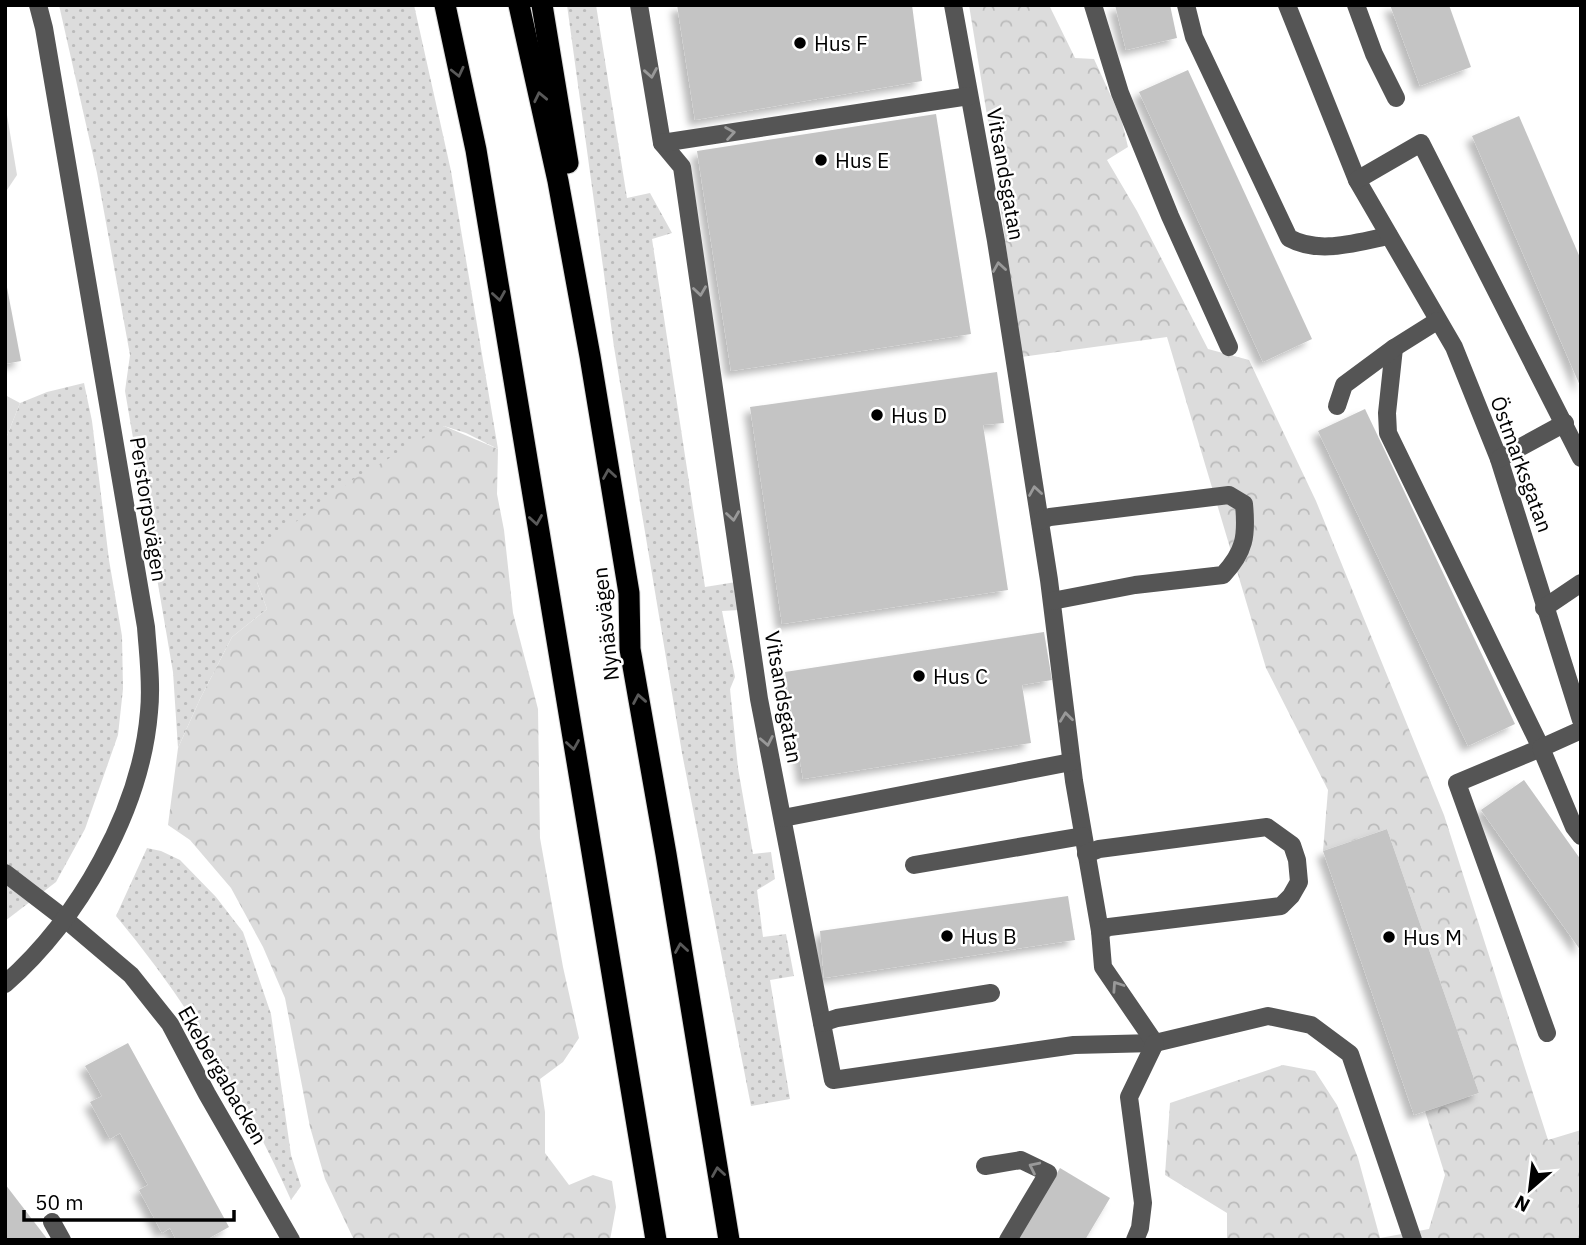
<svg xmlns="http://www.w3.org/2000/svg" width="1586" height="1245" font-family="'IBM Plex Sans',sans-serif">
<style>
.grass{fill:url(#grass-dots)}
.forest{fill:url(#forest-crowns)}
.green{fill:#dcdcdc}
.building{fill:#c4c4c4;filter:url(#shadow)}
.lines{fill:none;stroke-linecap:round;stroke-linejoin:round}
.highway-casing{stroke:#dbdbdb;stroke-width:23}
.minor{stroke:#555;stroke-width:18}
.highway{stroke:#000;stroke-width:21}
.oneway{stroke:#595959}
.oneway2{stroke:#999}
.poi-dot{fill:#000;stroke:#fff;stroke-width:2.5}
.labels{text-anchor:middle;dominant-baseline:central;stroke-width:5;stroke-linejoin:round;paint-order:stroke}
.poi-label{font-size:21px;fill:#000;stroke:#fff;text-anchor:start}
.street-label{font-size:21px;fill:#000;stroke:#fff}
</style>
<defs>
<pattern id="grass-dots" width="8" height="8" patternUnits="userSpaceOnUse" patternTransform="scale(1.75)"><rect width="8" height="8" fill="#dcdcdc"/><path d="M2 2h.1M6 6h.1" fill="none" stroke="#bbb" stroke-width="1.8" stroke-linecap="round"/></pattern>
<pattern id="forest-crowns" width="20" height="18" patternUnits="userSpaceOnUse" patternTransform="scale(1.75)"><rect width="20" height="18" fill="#dcdcdc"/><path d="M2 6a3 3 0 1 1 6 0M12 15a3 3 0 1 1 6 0" fill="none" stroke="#bbb"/></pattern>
<filter id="shadow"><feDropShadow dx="-6" dy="6" stdDeviation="3.5" flood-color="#0004"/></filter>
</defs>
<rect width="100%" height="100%" fill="#fff"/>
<!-- grass -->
<g class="grass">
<polygon points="59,5 414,5 451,171 498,449 466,433 444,426 257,582 267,609 232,637 200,699 178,748 173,672 125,391 130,355 97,173"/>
<polygon points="567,5 596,5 627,198 650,193 672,233 652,239 705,587 736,582 740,610 722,611 735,677 730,689 738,768 753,854 771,852 775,879 757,890 763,937 786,934 794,976 770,980 790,1099 751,1106 682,753 614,347"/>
<polygon points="84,383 92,421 109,560 122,636 123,689 118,735 85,829 56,882 5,921 5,441 20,403 47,392"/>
<path d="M147,848L161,851L180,860L216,897L243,932L271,1014L291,1155L301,1186L291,1200C246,1099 187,1001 116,916Z"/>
</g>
<!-- forest -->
<g class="forest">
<polygon points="969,5 1049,5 1075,58 1094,59 1121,118 1128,147 1107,160 1137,211 1208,349 1249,360 1316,501 1444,815 1548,1140 1581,1130 1581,1240 1227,1240 1227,1213 1165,1175 1170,1103 1283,1065 1315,1071 1337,1105 1358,1158 1380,1238 1429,1229 1445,1175 1425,1111 1479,1093 1387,829 1323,851 1328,790 1266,668 1167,337 1021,357 994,158"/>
<polygon points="444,426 498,449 497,494 504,530 513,613 538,709 540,838 563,967 579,1038 563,1062 540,1079 545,1112 545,1153 569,1185 593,1175 612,1181 616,1207 610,1240 354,1240 325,1179 310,1127 285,998 263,947 231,888 190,840 168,825 178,748 200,699 232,637 267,609 257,582 259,549 354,479"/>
</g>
<!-- green -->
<g class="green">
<polygon points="5,103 17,175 5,193"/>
<polygon points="5,395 20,403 5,441"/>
</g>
<!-- building -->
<g class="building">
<polygon points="677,5 912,5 922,81 695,120"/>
<polygon points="1115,5 1170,5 1177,38 1126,50"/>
<polygon points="1390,5 1449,5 1471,67 1420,86"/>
<polygon points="1188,70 1312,339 1263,362 1139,92"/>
<polygon points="936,114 971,334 731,371 697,151"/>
<polygon points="1519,116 1581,260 1581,388 1472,136"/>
<polygon points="5,277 21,361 5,364"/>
<polygon points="997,372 1004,423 983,425 1008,590 782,624 750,407"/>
<polygon points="1365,409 1515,724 1468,746 1318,431"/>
<polygon points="1044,632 1052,680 1022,685 1031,743 803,779 785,672"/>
<polygon points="1524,780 1581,860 1581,951 1481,810"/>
<polygon points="1387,829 1479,1093 1414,1115 1323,851"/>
<polygon points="1068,896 1075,940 824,978 820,931"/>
<polygon points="128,1043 229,1227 206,1240 176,1240 170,1228 162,1233 139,1190 148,1185 120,1133 110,1139 90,1102 102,1096 85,1066"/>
<polygon points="1060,1168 1110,1198 1085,1240 1017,1240"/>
<polygon points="5,1184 48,1240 5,1240"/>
</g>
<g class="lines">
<!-- highway casing -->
<g class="highway-casing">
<g id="highway">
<polyline points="445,5 476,150 656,1240"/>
<polyline points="519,5 558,181 590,356 629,593 630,649 666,854 729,1240"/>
<polyline points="542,5 568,163"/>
</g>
</g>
<!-- minor -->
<g class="minor">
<polyline points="639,5 662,143 682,167 759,699 833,1080 1074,1045 1155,1043 1268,1016 1311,1025 1350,1054 1413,1240"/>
<polyline points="953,5 996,241 1049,580 1074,781 1100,931 1103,967 1155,1043"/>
<polyline points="1093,5 1120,93 1170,216 1229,347"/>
<path d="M1186,5L1194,37L1289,238C1320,255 1356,242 1389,236"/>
<polyline points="1287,5 1357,180 1454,347 1499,459 1581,720"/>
<polyline points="1356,5 1374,54 1396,98"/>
<polyline points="662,143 969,96"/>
<polyline points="1357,180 1421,143 1581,458"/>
<polyline points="1394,348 1387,413 1388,433 1541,748 1457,783 1547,1033"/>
<polyline points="1337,406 1344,385 1394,348 1437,321"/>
<polyline points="1499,459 1565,423"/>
<path d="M1040,521L1050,517L1229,495L1244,504C1247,536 1245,551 1223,575L1135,585L1052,601"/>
<polyline points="1544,608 1581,583"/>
<polyline points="1581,730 1541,748 1574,827 1581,836"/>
<polyline points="783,818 1071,762"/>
<polyline points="1086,854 1099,849 1267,827 1292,845 1297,860 1299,882 1291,896 1281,906 1109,927 1100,931"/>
<polyline points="914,865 1083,836"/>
<polyline points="5,873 65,919 131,975 170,1024 207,1094 291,1240"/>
<path d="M5,984C79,919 141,810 149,712C152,684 148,655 146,627L44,28L38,5"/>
<polyline points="822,1023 837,1018 991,993"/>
<polyline points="985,1166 1021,1160 1048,1173 1008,1240"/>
<polyline points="52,1222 62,1240"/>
<polyline points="1135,1240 1140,1228 1143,1203 1129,1097 1155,1043"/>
</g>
<!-- highway -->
<use href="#highway" class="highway"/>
</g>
<!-- one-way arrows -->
<defs><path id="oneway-chevron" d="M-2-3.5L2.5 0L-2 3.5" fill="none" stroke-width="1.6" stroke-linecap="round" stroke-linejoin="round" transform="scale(1.75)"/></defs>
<g class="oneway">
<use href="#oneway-chevron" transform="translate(458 72) rotate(77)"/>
<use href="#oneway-chevron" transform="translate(540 97) rotate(-102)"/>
<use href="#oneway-chevron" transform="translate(499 296) rotate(81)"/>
<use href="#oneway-chevron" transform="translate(609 474) rotate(-99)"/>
<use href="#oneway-chevron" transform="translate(536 520) rotate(81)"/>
<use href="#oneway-chevron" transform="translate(639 699) rotate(-100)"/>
<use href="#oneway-chevron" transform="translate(573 745) rotate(81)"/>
<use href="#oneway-chevron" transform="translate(681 948) rotate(-99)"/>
<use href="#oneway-chevron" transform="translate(718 1172) rotate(-99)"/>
</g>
<g class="oneway2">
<use href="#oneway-chevron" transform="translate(651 73) rotate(80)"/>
<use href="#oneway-chevron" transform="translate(730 133) rotate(-9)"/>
<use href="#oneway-chevron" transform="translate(999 267) rotate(-99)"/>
<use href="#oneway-chevron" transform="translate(700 291) rotate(82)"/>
<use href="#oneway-chevron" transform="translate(1035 491) rotate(-99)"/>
<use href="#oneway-chevron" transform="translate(733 516) rotate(82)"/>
<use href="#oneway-chevron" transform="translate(1066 717) rotate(-97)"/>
<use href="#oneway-chevron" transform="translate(767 741) rotate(79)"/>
<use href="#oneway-chevron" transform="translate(1117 986) rotate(-124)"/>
<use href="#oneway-chevron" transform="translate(1034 1167) rotate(-154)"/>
</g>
<!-- markers -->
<g class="poi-dot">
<circle cx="800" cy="43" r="7"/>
<circle cx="821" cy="160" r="7"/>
<circle cx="877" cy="415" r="7"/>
<circle cx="919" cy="676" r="7"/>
<circle cx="947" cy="936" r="7"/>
<circle cx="1389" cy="937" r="7"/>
</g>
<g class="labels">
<!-- poi labels -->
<g class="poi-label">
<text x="814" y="43">Hus F</text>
<text x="835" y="160">Hus E</text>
<text x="891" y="415">Hus D</text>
<text x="933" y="676">Hus C</text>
<text x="961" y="936">Hus B</text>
<text x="1403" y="937">Hus M</text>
</g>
<!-- street labels -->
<g class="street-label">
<text transform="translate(1006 174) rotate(80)">Vitsandsgatan</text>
<text transform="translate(1522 464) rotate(70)">Östmarksgatan</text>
<text transform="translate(149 509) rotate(81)">Perstorpsvägen</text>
<text transform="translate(605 624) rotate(-96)">Nynäsvägen</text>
<text transform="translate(784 697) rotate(80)">Vitsandsgatan</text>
<text transform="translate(223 1075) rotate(60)">Ekebergabacken</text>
</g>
</g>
<!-- border -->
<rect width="1586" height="1245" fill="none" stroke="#000000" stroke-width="14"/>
<!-- north arrow -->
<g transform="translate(1530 1189) rotate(208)" stroke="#ffffff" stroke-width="5" paint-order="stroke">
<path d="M0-5L12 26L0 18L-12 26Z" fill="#000000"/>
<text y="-10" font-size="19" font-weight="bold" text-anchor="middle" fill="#000000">N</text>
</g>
<!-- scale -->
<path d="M24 1210v10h210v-10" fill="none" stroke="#000000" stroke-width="3.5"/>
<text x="35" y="1210" font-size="21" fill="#000000" stroke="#ffffff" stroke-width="5" paint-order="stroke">50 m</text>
</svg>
